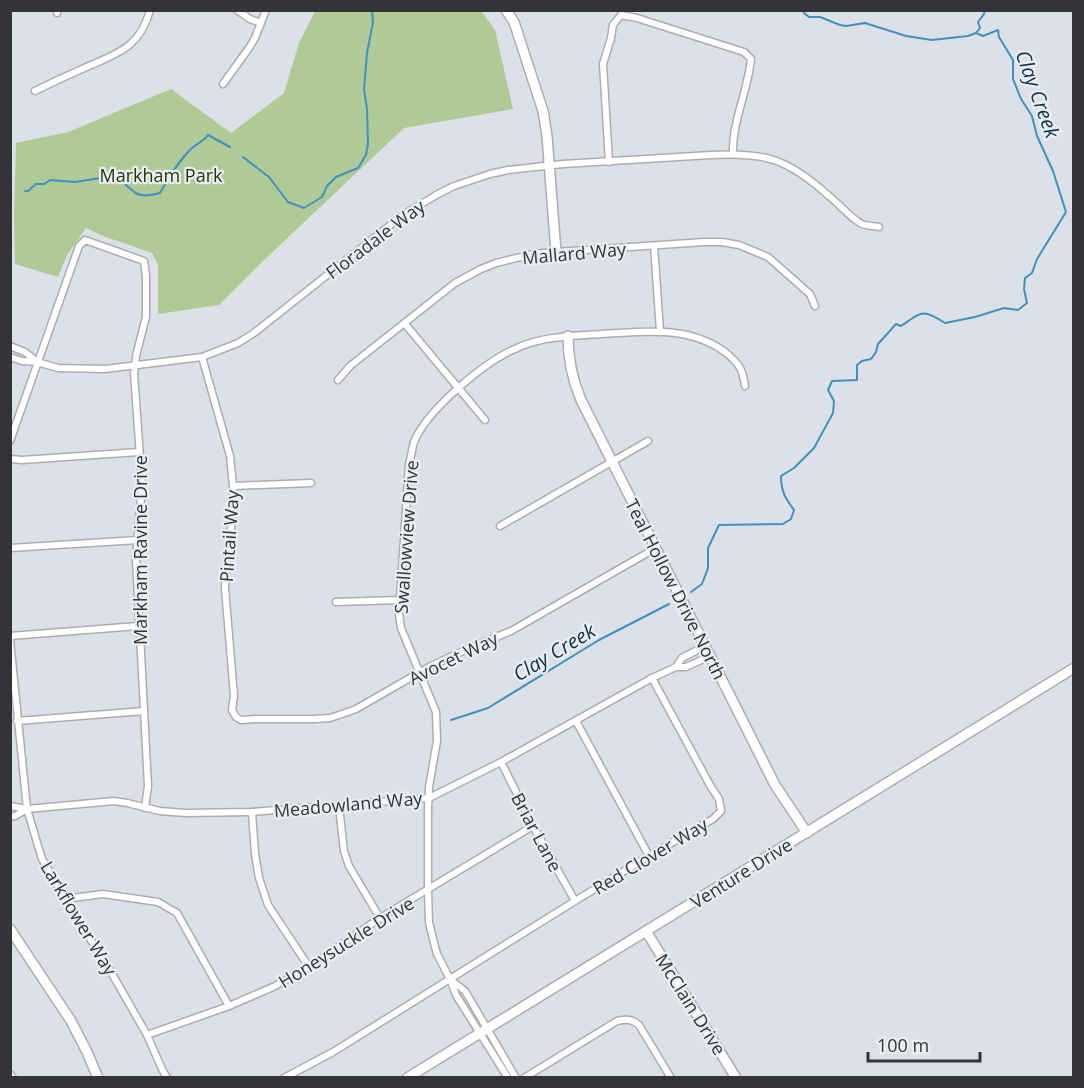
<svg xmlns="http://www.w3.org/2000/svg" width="1084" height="1088" font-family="'Open Sans',sans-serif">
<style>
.green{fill:#afca94}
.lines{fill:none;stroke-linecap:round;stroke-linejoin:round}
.stream{stroke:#3e91c3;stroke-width:2}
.street-casing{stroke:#abadb4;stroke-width:9}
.secondary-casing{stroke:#abadb4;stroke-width:12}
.street{stroke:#fff;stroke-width:6}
.secondary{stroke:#fff;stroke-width:9}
.labels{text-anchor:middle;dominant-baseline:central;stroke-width:4.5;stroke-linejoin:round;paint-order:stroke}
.park-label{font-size:18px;fill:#223700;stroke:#ebedf5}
.street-label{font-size:18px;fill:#333437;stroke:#ebedf5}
.water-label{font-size:20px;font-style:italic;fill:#0d3146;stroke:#ebedf5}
</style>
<rect width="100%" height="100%" fill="#dde0e7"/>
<!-- green -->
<polygon class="green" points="315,11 481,11 495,30 513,109 404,128 262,262 219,305 158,314 158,265 152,253 103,236 86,228 67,255 58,277 15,264 14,216 16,143 68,132 171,89 231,133 284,93 299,43"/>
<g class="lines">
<!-- stream -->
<g class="stream">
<polyline points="803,10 804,13 809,17 820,17 840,25 846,26 865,23 906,36 932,40 968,36 976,33 980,28 978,22 984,14 985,10"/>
<polyline points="243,157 269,177 288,202 304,208 322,197 327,186 336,177 358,168 366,155 368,144 367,109 364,89 367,53 373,22 372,10"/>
<path d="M25,191H28L36,184H44L50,180L75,182L101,178L120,179C135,194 138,199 160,193C169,178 179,160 192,148C198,143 204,141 208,135L230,147"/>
<path d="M691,592L702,584L708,568V548L719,525L783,524L791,519L794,510C785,498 781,491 781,476L794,468L814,448L833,413L834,401L828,390L832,381L857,380V365L862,361L871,359L876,352L878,344L896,324L901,326C922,312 922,308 945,323L975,317L1004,308L1018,310L1027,303L1024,289L1025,278L1032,273L1037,259L1066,212L1053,171L1037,136L1032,116L1021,99L1013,79V60L999,37L998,30L983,36L976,33"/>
<polyline points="451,720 488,708 599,640 669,604"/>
</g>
<!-- street casing -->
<g class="street-casing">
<g id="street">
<polyline points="57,10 57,13"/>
<polyline points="237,10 250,19 261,23"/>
<polyline points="223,84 249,48 255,38 266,10"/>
<path d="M35,91C51,83 66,76 82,69C115,54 140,49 150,10"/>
<path d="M609,162L603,64L611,38L613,25L621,15L637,18L744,52L751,59C748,91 732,121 733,154"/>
<polyline points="654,246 660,331"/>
<polyline points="405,324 485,420"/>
<polyline points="10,346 25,352 37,362"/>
<path d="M10,357L22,361L37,362L58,368L105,369L202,357L238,343L254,333L403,215L438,194L454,186L490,174L508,170L563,164L711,155C766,152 788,159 829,196C838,203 851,218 860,223C865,226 873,226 879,227"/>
<polyline points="202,357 230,456 233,486 233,511 226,571 225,588 234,696 232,710 236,717 241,720 256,719 315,719 330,718 342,714 356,709 429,667 465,650 511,631 656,548"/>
<polyline points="338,380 350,366 455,283 481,269 496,263 533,254 556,252 704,242 722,242 739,245 768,257 810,294 815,306"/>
<polyline points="10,441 79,246 85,240 144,261 146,276 146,317 136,356 134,374 142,484 136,559 148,786 145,808"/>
<polyline points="10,459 22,460 139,452"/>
<polyline points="233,486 311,483"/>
<polyline points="500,526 648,441"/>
<polyline points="10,548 138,540"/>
<polyline points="336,602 399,600"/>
<polyline points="10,636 138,626"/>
<polyline points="10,640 27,809 42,859 65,899 111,972 147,1035 162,1069 167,1078"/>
<polyline points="676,667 682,658 705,646"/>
<polyline points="17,721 144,711"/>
<polyline points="576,721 649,856"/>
<polyline points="501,762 533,826 575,901"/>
<polyline points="10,806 27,809 114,801 127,803 160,811 186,813 252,812 429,798 501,762 652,678 676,667 686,667 710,656"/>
<polyline points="339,806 344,851 349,866 380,918"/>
<polyline points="252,812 255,854 259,878 268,905 309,967"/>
<polyline points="10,817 15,816 27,809"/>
<polyline points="65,899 103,894 158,902 177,913 229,1006"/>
<polyline points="451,980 465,991 516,1078"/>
<polyline points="147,1035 229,1006 273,987 309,967 380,918 533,826"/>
<polyline points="10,1074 13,1078"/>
<polyline points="284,1078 333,1052 575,901 649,856 713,819 721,811 719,799 711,787 652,678"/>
<path d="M508,1078L456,995L450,979L437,954L433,939L429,922L428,890V809L429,787L437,741L436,712L401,628L399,614L409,464C411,457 412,449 414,442C427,410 485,361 517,348C543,336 573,336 602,334C644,332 688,325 725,352C730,356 737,362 740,368C743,373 744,380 745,386"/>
<path d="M524,1078L617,1021C627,1019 632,1019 639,1025L671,1078"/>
</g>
</g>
<!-- secondary casing -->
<g class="secondary-casing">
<g id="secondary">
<polyline points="506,10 514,22 543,111 547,136 556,252"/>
<path d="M568,336C568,359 572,379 581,400L775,785L807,833"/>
<polyline points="10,929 71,1021 87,1052 98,1078"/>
<polyline points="646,931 736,1078"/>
<polyline points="407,1078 1074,668"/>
</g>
</g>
<!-- street -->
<use href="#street" class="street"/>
<!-- secondary -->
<use href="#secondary" class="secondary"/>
</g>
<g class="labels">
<!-- park labels -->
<g class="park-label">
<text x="161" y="175">Markham Park</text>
</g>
<!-- street labels -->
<g class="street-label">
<text transform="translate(375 239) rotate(-37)">Floradale Way</text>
<text transform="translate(574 253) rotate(-5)">Mallard Way</text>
<text transform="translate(229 536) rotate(-86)">Pintail Way</text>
<text transform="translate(406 537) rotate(-86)">Swallowview Drive</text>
<text transform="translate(140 550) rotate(-90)">Markham Ravine Drive</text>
<text transform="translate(676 589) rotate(63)">Teal Hollow Drive North</text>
<text transform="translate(453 658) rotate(-26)">Avocet Way</text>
<text transform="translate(348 804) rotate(-5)">Meadowland Way</text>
<text transform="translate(537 832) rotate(62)">Briar Lane</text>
<text transform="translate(650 856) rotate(-31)">Red Clover Way</text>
<text transform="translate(741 873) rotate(-32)">Venture Drive</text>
<text transform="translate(79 918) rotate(59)">Larkflower Way</text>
<text transform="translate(346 942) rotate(-32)">Honeysuckle Drive</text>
<text transform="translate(691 1004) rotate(58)">McClain Drive</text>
</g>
<!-- water labels -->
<g class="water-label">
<text transform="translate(1038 94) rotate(70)">Clay Creek</text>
<text transform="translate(554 652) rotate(-31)">Clay Creek</text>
</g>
</g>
<!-- border -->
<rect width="1084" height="1088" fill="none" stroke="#333437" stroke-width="24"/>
<!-- scale -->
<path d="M868 1052v9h112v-9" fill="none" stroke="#333437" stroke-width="3"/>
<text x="877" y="1052" font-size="18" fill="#333437" stroke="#ebedf5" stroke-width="4.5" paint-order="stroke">100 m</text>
</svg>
